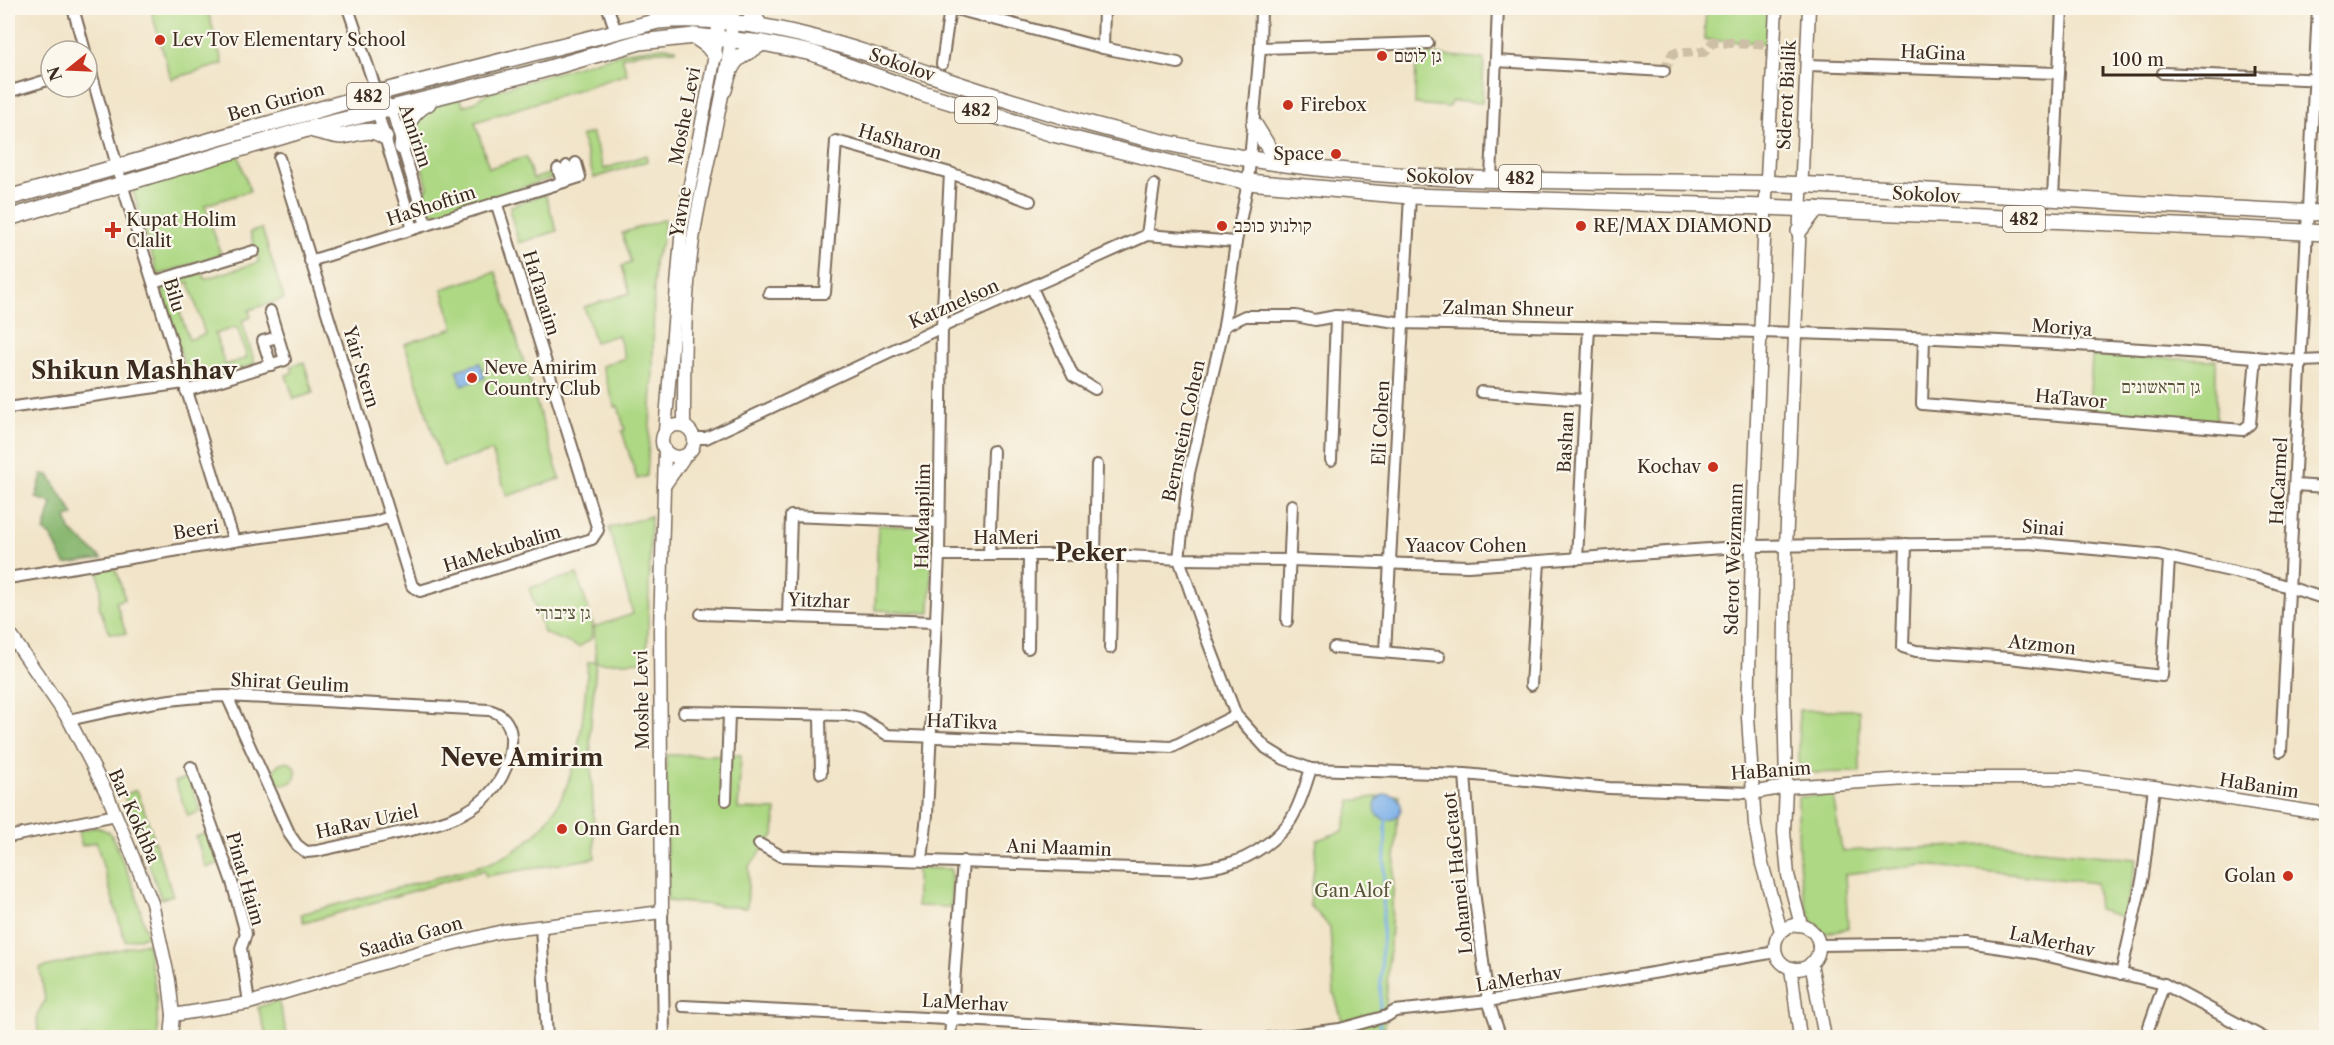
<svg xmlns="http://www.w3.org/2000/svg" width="2334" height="1045" font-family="'Libre Caslon Text','Frank Ruhl Libre',serif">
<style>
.green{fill:#aed884;stroke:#748151;stroke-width:1.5;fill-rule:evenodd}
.forest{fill:#8ab872;stroke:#627148;stroke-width:1.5}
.water{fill:#7aafe8;stroke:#5a6c83;stroke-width:1.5}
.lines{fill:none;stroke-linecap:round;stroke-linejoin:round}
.stream{stroke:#7aafe8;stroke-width:3}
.minor-tunnel{stroke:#cdbfa6;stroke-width:10;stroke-dasharray:10 5;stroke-linecap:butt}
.minor-casing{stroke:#7b6b5a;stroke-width:14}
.tertiary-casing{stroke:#7b6b5a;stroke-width:15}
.primary-casing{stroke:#7b6b5a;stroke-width:18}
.minor{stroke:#fff;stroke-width:10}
.tertiary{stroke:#fff;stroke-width:12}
.primary{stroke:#fff;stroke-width:15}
.poi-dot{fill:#c8321e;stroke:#fbf7ec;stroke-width:2}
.labels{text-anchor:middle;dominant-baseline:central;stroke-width:4.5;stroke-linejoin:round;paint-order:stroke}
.shield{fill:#fbf7ec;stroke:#75685c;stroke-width:1.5}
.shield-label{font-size:16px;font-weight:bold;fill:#3b2a1e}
.poi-label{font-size:18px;fill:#3b2a1e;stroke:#fbf7ec;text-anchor:start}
.street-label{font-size:18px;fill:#3b2a1e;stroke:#fbf7ec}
.park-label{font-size:18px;fill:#585638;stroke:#fbf7ec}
.district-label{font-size:24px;font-weight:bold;fill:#3b2a1e;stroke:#fbf7ec}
</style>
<rect width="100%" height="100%" fill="#fbf7ec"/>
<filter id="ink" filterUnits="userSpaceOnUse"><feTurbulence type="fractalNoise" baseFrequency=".0167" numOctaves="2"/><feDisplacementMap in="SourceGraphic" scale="12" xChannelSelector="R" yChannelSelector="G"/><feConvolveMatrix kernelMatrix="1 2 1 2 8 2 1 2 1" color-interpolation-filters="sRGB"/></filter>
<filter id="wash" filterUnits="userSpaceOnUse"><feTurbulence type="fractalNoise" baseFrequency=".008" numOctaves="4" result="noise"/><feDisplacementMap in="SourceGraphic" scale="24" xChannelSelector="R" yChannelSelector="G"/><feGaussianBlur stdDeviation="1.35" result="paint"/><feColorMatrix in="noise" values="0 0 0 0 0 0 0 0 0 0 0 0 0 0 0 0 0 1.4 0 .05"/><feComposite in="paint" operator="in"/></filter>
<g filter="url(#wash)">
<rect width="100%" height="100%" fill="#f1e4c8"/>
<!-- green -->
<g class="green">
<polygon points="160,8 207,8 223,64 171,79 151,10"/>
<polygon points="1706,8 1772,8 1770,43 1704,40"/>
<path d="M703,27L702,30H683L635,36L571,57L392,100L394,98L484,76L501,69C569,51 631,29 703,27Z"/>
<polygon points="662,47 676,48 676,50 642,52 622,57 627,74 475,122 489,168 526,157 533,179 555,172 552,178 439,214 427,211 423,194 428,187 414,141 408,146 407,137 425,109 460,98 463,106 473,103 487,93 626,52"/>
<polygon points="1416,53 1484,59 1482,103 1451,101 1449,107 1415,104"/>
<polygon points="592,133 604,169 646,155 647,161 594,178 581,136"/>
<polygon points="238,155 250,191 205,205 221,255 158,275 132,188"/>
<polygon points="545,194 557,231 519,243 510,213 511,206"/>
<polygon points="665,219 662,243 654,261 653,372 647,476 637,479 622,431 625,430 618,406 615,407 602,366 625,358 618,335 595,342 584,307 630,293 622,266 631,263 622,233"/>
<path d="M262,229L284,299L249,310L251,317L242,321L255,364L203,380L194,381L187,374L162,289L166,283L202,272L205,279L259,262L250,232ZM189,282L205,334L189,340L172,288ZM237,327L247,358L225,365L215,334Z"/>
<polygon points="496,272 560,479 507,496 492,451 443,466 405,344 454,328 442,289"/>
<polygon points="2092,356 2216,360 2216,421 2089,411"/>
<polygon points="304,362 313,393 294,399 286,375 293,372 291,366"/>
<path d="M651,516L647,661L596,663L590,734L595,858L486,876L484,870L304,923L301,914L490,863C498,859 507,856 514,851C579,811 582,729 588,662H596L594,627L633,614L609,528Z"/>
<polygon points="878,525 933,528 930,613 875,610"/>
<polygon points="111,564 118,575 125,599 116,602 126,634 109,633 99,606 101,588 97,567"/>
<polygon points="577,574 593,624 591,639 579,647 544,633 529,588"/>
<polygon points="1799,710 1859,710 1860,772 1799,773"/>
<polygon points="666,755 741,755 738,809 776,810 774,835 749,867 747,908 667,901"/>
<circle cx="285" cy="773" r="11"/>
<polygon points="188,777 201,811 188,816 175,782"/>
<polygon points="137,790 153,835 140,840 124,795"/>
<polygon points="1387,795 1399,795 1384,1037 1347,1037 1334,993 1330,927 1310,905 1317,840 1343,831 1351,801"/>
<path d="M1833,795L1842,851L1986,845L2137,859L2123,917L2098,910L2096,883L1925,865L1845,874L1848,928L1820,935C1794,896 1799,841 1798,797Z"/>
<polygon points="97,827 109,832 112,836 135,890 147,936 125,941 96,842 82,846 78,831"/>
<polygon points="210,832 220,863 206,868 196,837"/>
<polygon points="154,840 173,895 161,899 142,844"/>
<polygon points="917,868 951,869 951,907 917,906"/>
<polygon points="147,943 156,992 158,1037 41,1038 38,1034 37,1015 45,1000 40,968"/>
<polygon points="278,1001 288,1037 267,1037 258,1007"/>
</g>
<!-- forest -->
<polygon class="forest" points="42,474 49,475 74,515 66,517 70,530 102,559 65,564 51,536 44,532 52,503 36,498"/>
<!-- water -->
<g class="water">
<polygon points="480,363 485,378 462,385 457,370"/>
<circle cx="1388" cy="807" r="13"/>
</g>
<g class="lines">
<!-- stream -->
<polyline class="stream" points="1379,1038 1386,820"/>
</g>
</g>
<g filter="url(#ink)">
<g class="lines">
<!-- minor-tunnel -->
<polyline class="minor-tunnel" points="1664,71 1673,53 1704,52 1713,42 1774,45"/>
<!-- minor casing -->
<g class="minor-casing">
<g id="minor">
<polyline points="73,8 85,51"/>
<polyline points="348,8 377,93 377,111 413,229"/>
<polyline points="608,8 616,32"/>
<polyline points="952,8 1103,48 1178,63"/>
<polyline points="1261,8 1260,48 1248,182 1236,242 1224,326 1189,473 1179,559 1205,634 1236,715 1266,748 1284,759 1311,769 1465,774 1609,788 1752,793"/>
<polyline points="1103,48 1104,8"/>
<polyline points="1260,48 1428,43"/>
<polyline points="87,58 122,184 234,541"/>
<polyline points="1496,61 1664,71"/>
<polyline points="942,64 950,8"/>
<polyline points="1807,65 2059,73"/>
<polyline points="2163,73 2326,80"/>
<polyline points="8,92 51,79"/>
<polyline points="377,93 391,108 426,225"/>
<polyline points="279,158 412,586 420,591 592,539 598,530 496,202"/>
<polyline points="567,166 571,179"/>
<polyline points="558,169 562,182"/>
<polyline points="1491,178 1498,8"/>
<polyline points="2053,198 2062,8"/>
<polyline points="1147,235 1154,185"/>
<polyline points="310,261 580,177 576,163"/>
<polyline points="153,282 254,251"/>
<polyline points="1032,288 1073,376 1095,389"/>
<polyline points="769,293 825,293 836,141 950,173 1030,201"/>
<path d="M1224,326L1245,316H1296L1315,320L1336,316L1362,317L1403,323C1702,330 2002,335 2301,361L2326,360"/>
<polyline points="1924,338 1922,404 2243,430 2250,424 2256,357"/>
<polyline points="271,365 263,341 278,337"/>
<polyline points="186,391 285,360 270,311"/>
<polyline points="1481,392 1584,400"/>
<polyline points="8,408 184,383"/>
<polyline points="694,438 706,438 942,327 1147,235 1236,242"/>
<polyline points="1331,460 1336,316"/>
<polyline points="2295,485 2326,487"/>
<polyline points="1906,544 1903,647 1916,651 2009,658 2162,676 2169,559"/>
<polyline points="939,555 1112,555 1179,559 1290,560 1468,566 1752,546 2029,543 2158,555 2257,577 2326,599"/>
<polyline points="989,555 993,451"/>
<polyline points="1095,555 1097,465"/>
<polyline points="1577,559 1589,327"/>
<polyline points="8,578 234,541 374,522 390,517"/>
<polyline points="701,614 936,622"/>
<polyline points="788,617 791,516 939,522"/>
<polyline points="1287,621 1292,505"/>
<polyline points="1028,648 1029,555"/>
<polyline points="1110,648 1112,555"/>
<polyline points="1334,648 1439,657"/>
<polyline points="1385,652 1410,196"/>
<polyline points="1531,685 1539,562"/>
<polyline points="684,712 845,715 860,718 888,735 1172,747 1236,715"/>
<polyline points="820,716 821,773"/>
<path d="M69,720C122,708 172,696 227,696L489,710C502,713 510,723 511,736C512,749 508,765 502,776C479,819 432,825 389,835C365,840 341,846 317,851L306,852L297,845L290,835L227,696"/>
<polyline points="2281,751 2318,8"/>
<polyline points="191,767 232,882 246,934 241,948 249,1003"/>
<polyline points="1465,774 1473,883 1488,1001 1501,1038"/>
<polyline points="726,800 729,714"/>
<polyline points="8,837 116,815"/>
<path d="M759,844L781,856L1193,870C1205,868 1218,867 1230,863C1251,858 1277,839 1290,821C1300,806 1305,786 1311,769"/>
<polyline points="922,860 927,815 939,555 942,327 950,173"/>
<polyline points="662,912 664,1038"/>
<polyline points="541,926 547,1038"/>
<polyline points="1818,945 1967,943 2036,953 2164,984 2264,1038"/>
<polyline points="2121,974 2143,876 2154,787"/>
<polyline points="683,1006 966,1020 1244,1038"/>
<polyline points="950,1038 963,861"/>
<polyline points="1268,1038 1340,1029 1387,1016 1395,1011 1488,1001 1776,952"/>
<polyline points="2145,1038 2164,984"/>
</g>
</g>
<!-- tertiary casing -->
<g class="tertiary-casing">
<g id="tertiary">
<polyline points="1776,8 1765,215 1752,546 1748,717 1755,825 1762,864 1781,931"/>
<circle cx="678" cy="441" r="16"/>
<path d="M684,425C684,361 684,297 694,233C706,158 730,84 733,8"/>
<polyline points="665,431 682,226 715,55 720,8"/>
<polyline points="664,486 685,456"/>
<polyline points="8,631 69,720 108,796 152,903 169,980 173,1015 171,1038"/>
<polyline points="1752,793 1786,787 1922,778 2079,778 2154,787 2326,814"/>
<polyline points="1801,925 1788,875 1784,832 1786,787 1784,691 1786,547 1809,8"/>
<circle cx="1797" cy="947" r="22"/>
<polyline points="1811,963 1825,1038"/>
<polyline points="1791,968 1800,1038"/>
<polyline points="173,1015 249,1003 423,951 503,931 662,912 660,631 665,452"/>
</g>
</g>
<!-- primary casing -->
<g class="primary-casing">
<g id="primary">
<polyline points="748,8 761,27"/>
<polyline points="694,36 707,45 715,55"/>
<path d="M724,90C731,59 736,58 763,43"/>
<polyline points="1254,124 1278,163"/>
<path d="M313,130C322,132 334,136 342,136C359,134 370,126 385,137"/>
<path d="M402,147C404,127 411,112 428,103"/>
<path d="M8,198L377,93L658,21C758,12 862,51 955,83C1051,115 1150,143 1251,159C1426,187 1607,179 1784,184C1965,190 2146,207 2326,213"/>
<polyline points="8,218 307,129 536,72 640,42 694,36 763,43 812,53 922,93 1053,134 1248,182 1410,196 1765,207 2326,233"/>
<polyline points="1799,231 1816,209"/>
</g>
</g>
<!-- minor -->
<use href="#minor" class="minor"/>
<!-- tertiary -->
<use href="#tertiary" class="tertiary"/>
<!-- primary -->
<use href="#primary" class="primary"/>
</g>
</g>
<!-- markers -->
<g class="poi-dot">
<circle cx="160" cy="40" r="6"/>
<circle cx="1382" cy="56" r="6"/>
<circle cx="1288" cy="105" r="6"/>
<circle cx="1336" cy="154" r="6"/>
<circle cx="1222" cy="226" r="6"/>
<circle cx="1581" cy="226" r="6"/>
<path d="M110 221h6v6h6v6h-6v6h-6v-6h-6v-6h6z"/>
<circle cx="472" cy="378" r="6"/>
<circle cx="1713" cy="467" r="6"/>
<circle cx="562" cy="829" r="6"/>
<circle cx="2288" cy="876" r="6"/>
</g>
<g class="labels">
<!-- shield labels -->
<g class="shield">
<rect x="347" y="83" width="42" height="26" rx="4.5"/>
<rect x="955" y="97" width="42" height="26" rx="4.5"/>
<rect x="1499" y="165" width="42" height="26" rx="4.5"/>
<rect x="2003" y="206" width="42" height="26" rx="4.5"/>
</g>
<g class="shield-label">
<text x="368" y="96">482</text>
<text x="976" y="110">482</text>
<text x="1520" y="178">482</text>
<text x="2024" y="219">482</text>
</g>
<!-- poi labels -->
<g class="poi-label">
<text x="172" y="40">Lev Tov Elementary School</text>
<text x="1394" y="56">גן לוטם</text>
<text x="1300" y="105">Firebox</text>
<text x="1324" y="154" text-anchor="end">Space</text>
<text x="126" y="220">Kupat Holim<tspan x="126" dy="21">Clalit</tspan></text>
<text x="1234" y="226">קולנוע כוכב</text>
<text x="1593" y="226">RE/MAX DIAMOND</text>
<text x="484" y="368">Neve Amirim<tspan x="484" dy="21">Country Club</tspan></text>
<text x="1701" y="467" text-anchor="end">Kochav</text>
<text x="574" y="829">Onn Garden</text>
<text x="2276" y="876" text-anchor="end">Golan</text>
</g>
<!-- street labels -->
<g class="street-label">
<text transform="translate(1933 53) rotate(2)">HaGina</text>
<text transform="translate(902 65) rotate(19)">Sokolov</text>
<text transform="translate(1787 95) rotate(-87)">Sderot Bialik</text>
<text transform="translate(276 102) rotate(-16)">Ben Gurion</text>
<text transform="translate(685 116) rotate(-79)">Moshe Levi</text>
<text transform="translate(415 136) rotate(71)">Amirim</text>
<text transform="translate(900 142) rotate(16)">HaSharon</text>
<text transform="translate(1440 177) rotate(2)">Sokolov</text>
<text transform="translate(1926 195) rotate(3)">Sokolov</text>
<text transform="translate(431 206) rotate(-18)">HaShoftim</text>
<text transform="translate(681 212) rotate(-80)">Yavne</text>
<text transform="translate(541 293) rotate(73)">HaTanaim</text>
<text transform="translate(174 295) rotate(73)">Bilu</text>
<text transform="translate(954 304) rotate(-24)">Katznelson</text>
<text transform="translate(1508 309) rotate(1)">Zalman Shneur</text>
<text transform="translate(2062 328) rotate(4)">Moriya</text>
<text transform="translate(361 367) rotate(73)">Yair Stern</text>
<text transform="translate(2071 399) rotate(5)">HaTavor</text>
<text transform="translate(1381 423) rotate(-87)">Eli Cohen</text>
<text transform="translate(1184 431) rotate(-78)">Bernstein Cohen</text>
<text transform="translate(1566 442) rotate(-87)">Bashan</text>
<text transform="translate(2279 481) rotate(-87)">HaCarmel</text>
<text transform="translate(923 516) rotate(-89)">HaMaapilim</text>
<text transform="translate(2043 528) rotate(4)">Sinai</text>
<text transform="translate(196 530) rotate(-9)">Beeri</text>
<text x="1006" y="538">HaMeri</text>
<text x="1466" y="546">Yaacov Cohen</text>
<text transform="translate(502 549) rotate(-17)">HaMekubalim</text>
<text transform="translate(1734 559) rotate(-88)">Sderot Weizmann</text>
<text transform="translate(819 601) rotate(2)">Yitzhar</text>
<text transform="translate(2042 645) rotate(6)">Atzmon</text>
<text transform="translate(290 683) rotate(3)">Shirat Geulim</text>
<text transform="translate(642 700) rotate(-91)">Moshe Levi</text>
<text transform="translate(962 722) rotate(2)">HaTikva</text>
<text transform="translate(1771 771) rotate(-4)">HaBanim</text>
<text transform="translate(2259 786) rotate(9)">HaBanim</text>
<text transform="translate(134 816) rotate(66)">Bar Kokhba</text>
<text transform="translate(367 822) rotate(-12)">HaRav Uziel</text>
<text transform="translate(1059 848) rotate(2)">Ani Maamin</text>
<text transform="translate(1458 873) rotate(-96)">Lohamei HaGetaot</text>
<text transform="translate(245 879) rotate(74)">Pinat Haim</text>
<text transform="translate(411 937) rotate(-16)">Saadia Gaon</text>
<text transform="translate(2052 942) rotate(12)">LaMerhav</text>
<text transform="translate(1519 979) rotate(-9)">LaMerhav</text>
<text transform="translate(965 1003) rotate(3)">LaMerhav</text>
</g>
<!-- park labels -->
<g class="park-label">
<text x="2161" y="387">גן הראשונים</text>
<text x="563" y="613">גן ציבורי</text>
<text x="1352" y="891">Gan Alof</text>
</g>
<!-- district labels -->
<g class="district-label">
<text x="134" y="370">Shikun Mashhav</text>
<text x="1091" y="552">Peker</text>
<text x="522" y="757">Neve Amirim</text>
</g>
</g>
<!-- margin -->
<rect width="2334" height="1045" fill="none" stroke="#fbf7ec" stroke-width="30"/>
<!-- north arrow -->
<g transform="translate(69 69) rotate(252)"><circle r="28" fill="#fbf7ec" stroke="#aea59a" stroke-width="1.5"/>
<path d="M0-4.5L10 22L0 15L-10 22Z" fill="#c8321e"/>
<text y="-9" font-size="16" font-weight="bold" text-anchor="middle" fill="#3b2a1e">N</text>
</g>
<!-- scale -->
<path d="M2103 66v9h152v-9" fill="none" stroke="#3b2a1e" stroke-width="3"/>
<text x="2112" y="66" font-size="18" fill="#3b2a1e" stroke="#fbf7ec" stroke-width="4.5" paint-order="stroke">100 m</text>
</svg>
